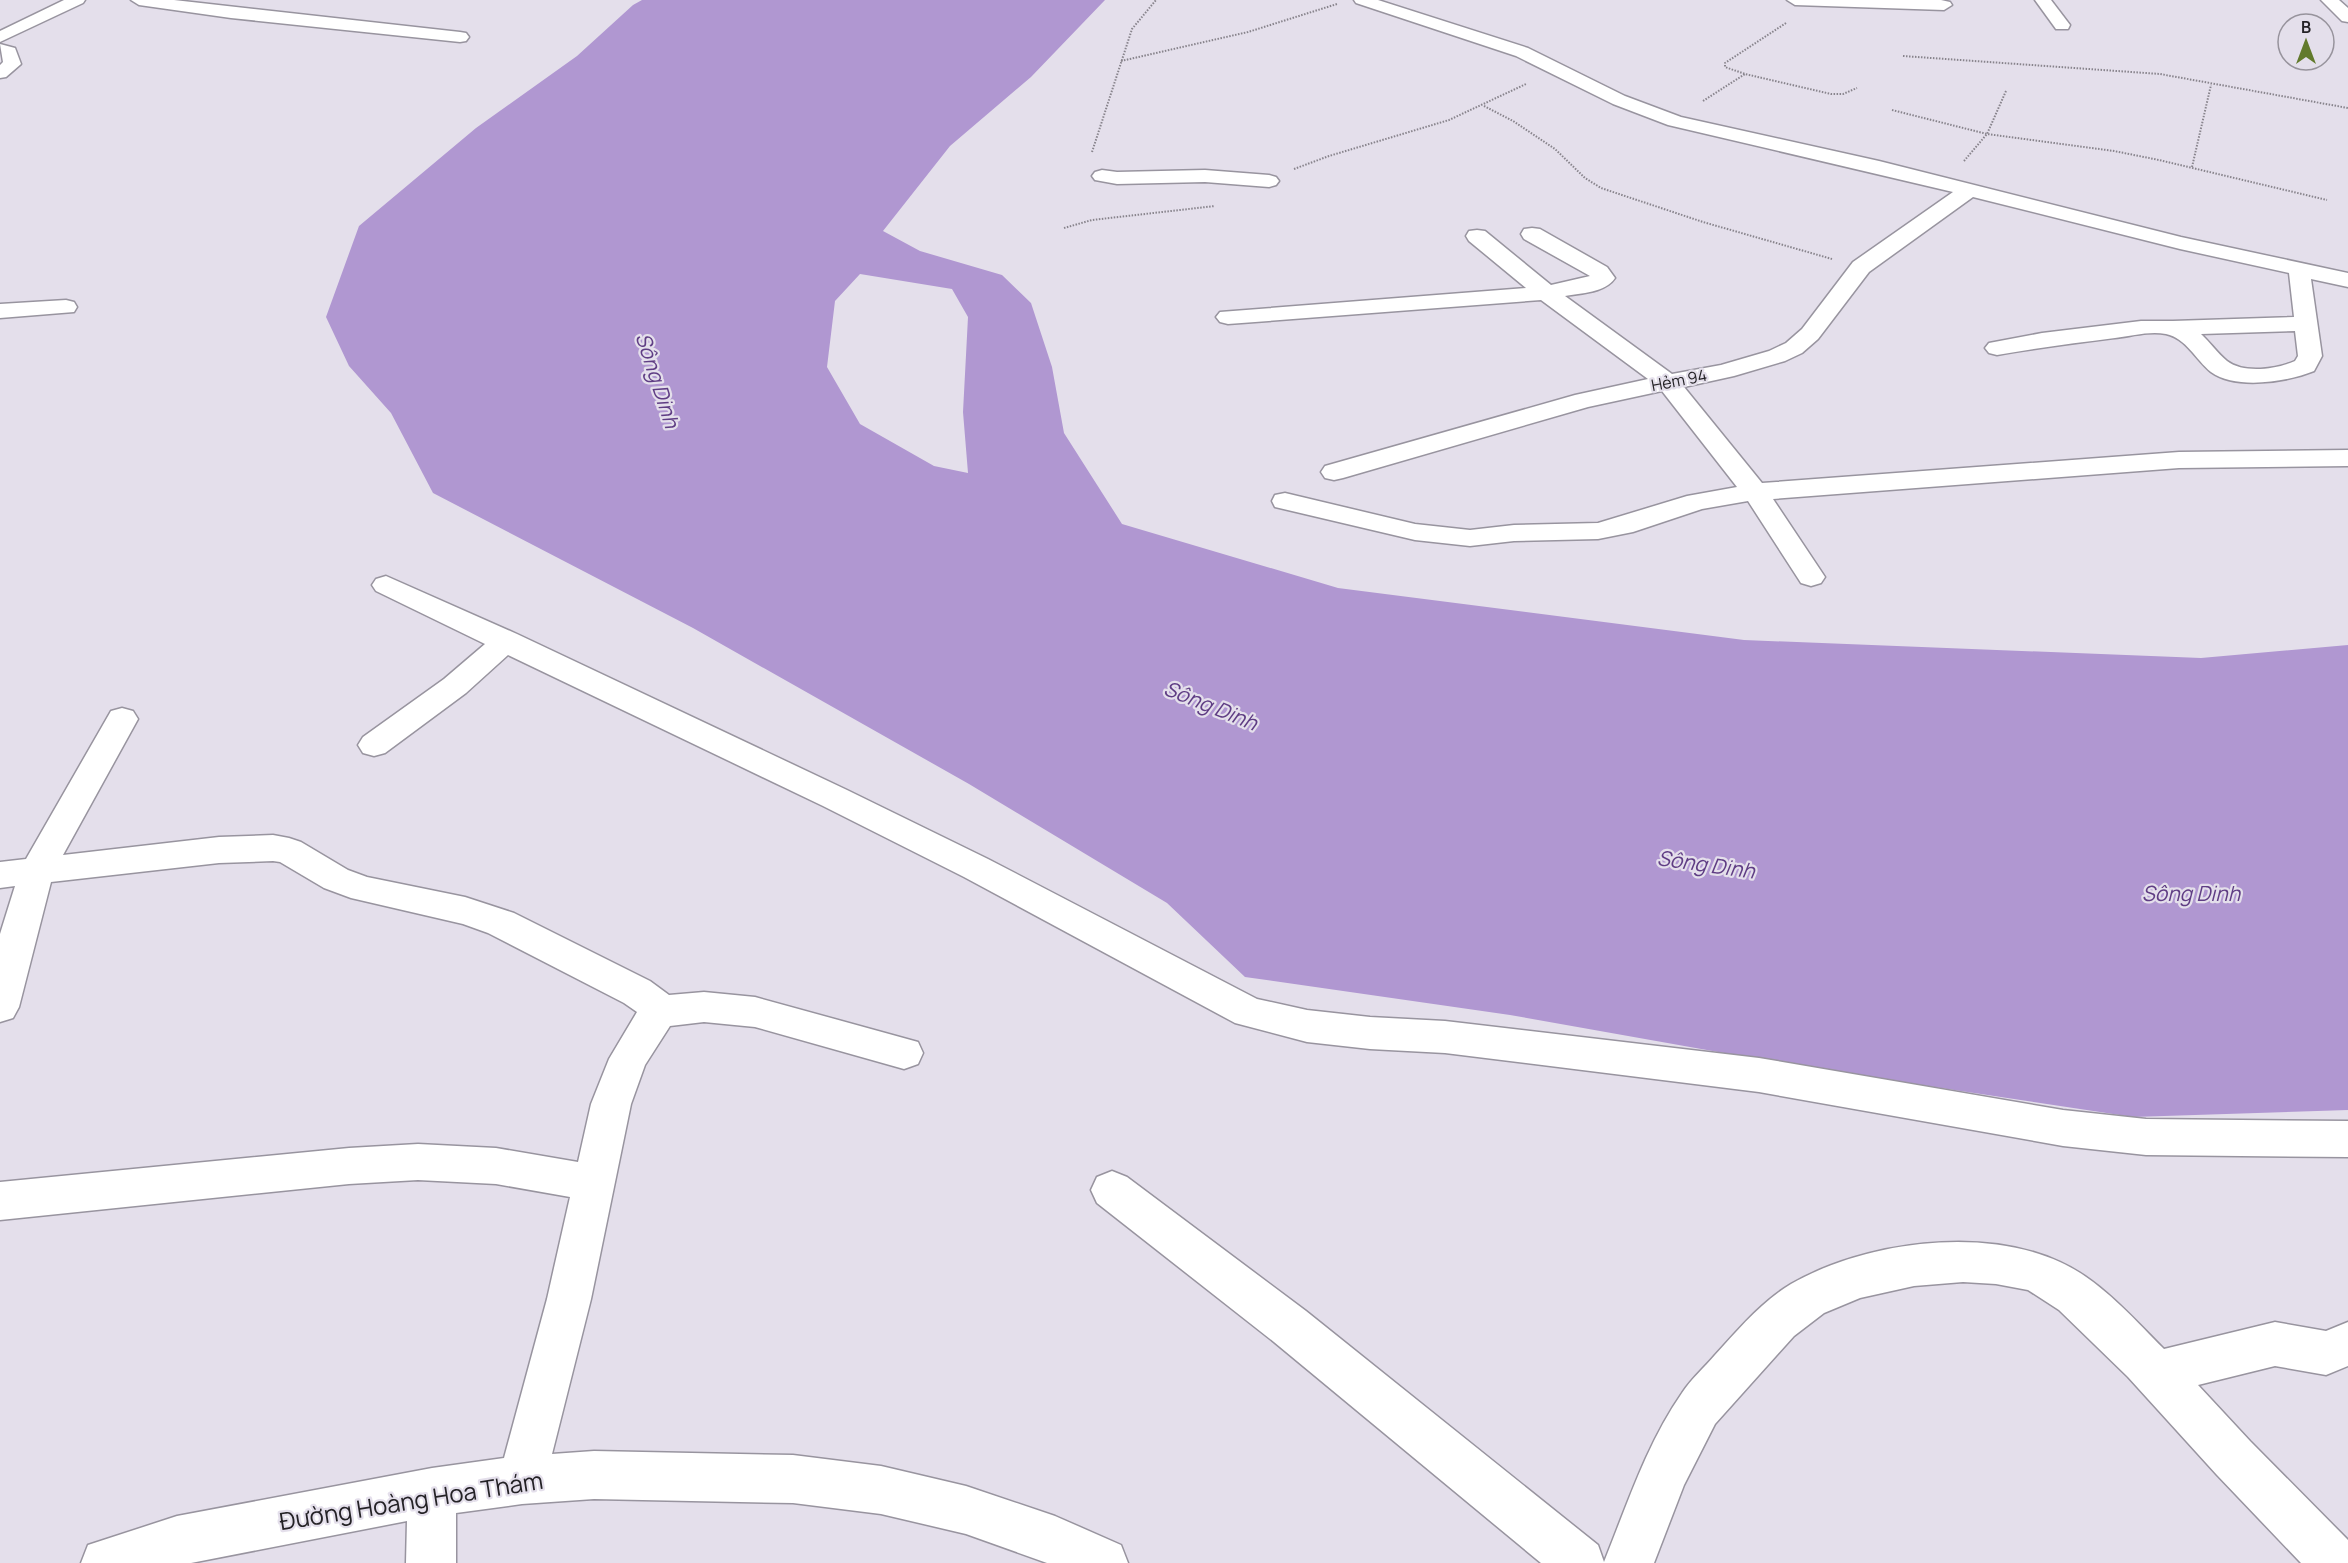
<svg xmlns="http://www.w3.org/2000/svg" width="2348" height="1563" font-family="Manrope,sans-serif">
<style>
.water{fill:#b097d1;fill-rule:evenodd}
.lines{fill:none;stroke-linecap:round;stroke-linejoin:round}
.minor-casing{stroke:#98949f;stroke-width:3}
.tertiary-casing{stroke:#98949f;stroke-width:3}
.secondary-casing{stroke:#98949f;stroke-width:3}
.path{stroke:#88848c;stroke-width:2;stroke-dasharray:1.5 1.5;stroke-linecap:butt}
.minor{fill:#fff;fill-rule:evenodd}
.tertiary{fill:#fff;fill-rule:evenodd}
.secondary{fill:#fff;fill-rule:evenodd}
.labels{text-anchor:middle;dominant-baseline:central;stroke-width:4.5;stroke-linejoin:round;paint-order:stroke}
.far-street-label{font-size:16px;fill:#242226;stroke:#e4dfeb}
.water-label{font-size:21px;font-style:italic;fill:#5f3d84;stroke:#e4dfeb}
.near-street-label{font-size:24px;fill:#242226;stroke:#e4dfeb}
</style>
<rect width="100%" height="100%" fill="#e4dfeb"/>
<!-- water -->
<path class="water" d="M642,0H1105L1031,77L950,146L883,231L920,251L1002,275L1031,303L1052,367L1064,433L1122,524L1338,588L1744,640L2201,658L2348,645V1110L2133,1117L1808,1068L1510,1015L1245,977L1167,903L969,784L693,628L433,493L391,413L349,366L326,317L359,226L476,128L577,56L633,5ZM860,274L952,289L968,317L963,412L968,473L934,466L860,424L827,367L835,301Z"/>
<g class="lines">
<!-- minor casing -->
<g class="minor-casing">
<g id="minor">
<polygon points="131,0 174,0 460,32 466,33 469,37 466,41 460,42 231,18 139,5"/>
<path d="M1354,0H1378L1528,48L1625,96L1681,117L1879,161L2181,237L2348,273V287L2311,279L2322,356L2314,371C2287,382 2236,390 2211,372C2196,360 2186,338 2166,334C2149,331 2132,336 2115,338C2076,343 2036,348 1997,355L1989,353L1985,348L1989,343L2042,333L2141,321H2173L2294,317L2289,273L2180,249L1973,197L1869,272L1818,339L1802,353L1785,361L1734,376L1684,387L1762,483L2179,452L2348,450V466L2179,468L1773,499L1825,577L1821,583L1811,586L1801,583L1748,501L1702,509L1633,532L1598,539L1514,541L1470,546L1415,540L1275,507L1272,501L1275,495L1285,493L1415,524L1470,530L1514,525L1598,523L1687,496L1737,487L1662,391L1588,407L1343,478L1334,480L1325,478L1321,472L1325,466L1575,395L1648,379L1541,300L1228,324L1220,322L1216,317L1220,312L1526,288L1469,241L1466,236L1469,231L1477,230L1485,231L1551,285L1590,276L1524,239L1521,234L1524,229L1532,228L1540,229L1607,267L1615,278C1605,293 1581,293 1565,296L1672,374L1721,365L1769,351L1786,343L1802,329L1853,262L1953,192L1668,125L1613,104L1516,56L1356,3ZM2295,331L2298,356L2295,361C2277,369 2244,374 2227,361C2217,353 2210,342 2201,334Z"/>
<polygon points="1787,0 1941,0 1950,2 1952,5 1944,10 1795,5"/>
<polygon points="2035,0 2051,0 2070,25 2068,29 2056,29"/>
<polygon points="0,44 15,48 21,64 6,77 0,78 0,65 3,62"/>
<polygon points="1102,170 1117,172 1205,170 1269,175 1276,177 1279,181 1276,185 1269,187 1205,182 1117,184 1095,180 1092,176 1095,172"/>
<polygon points="66,300 74,302 77,307 74,312 0,318 0,304"/>
<polygon points="386,576 517,634 847,790 988,859 1257,999 1307,1010 1370,1017 1445,1021 1759,1058 2063,1110 2146,1119 2348,1121 2348,1157 2146,1155 2063,1146 1759,1092 1445,1053 1370,1049 1307,1042 1235,1023 964,877 823,806 508,655 466,693 385,753 374,756 363,753 358,745 363,737 444,679 485,644 376,591 372,585 376,579"/>
<polygon points="122,708 133,711 138,719 63,855 219,837 273,835 289,838 301,842 348,870 367,877 465,897 514,913 650,981 669,995 704,992 755,997 918,1042 923,1053 918,1064 904,1069 755,1027 704,1022 670,1026 645,1065 631,1104 591,1299 552,1454 594,1451 793,1455 881,1466 966,1486 1055,1516 1121,1545 1128,1563 1047,1563 966,1534 881,1514 793,1503 594,1499 522,1504 456,1513 456,1563 406,1563 407,1521 191,1563 81,1563 88,1545 177,1516 432,1468 504,1458 547,1299 570,1197 496,1184 418,1180 349,1184 0,1220 0,1182 349,1148 418,1144 496,1148 578,1162 591,1104 609,1059 637,1012 624,1003 488,933 463,924 351,898 324,888 280,862 273,861 219,863 51,882 19,1007 13,1018 0,1022 0,934 15,886 0,888 0,862 26,859 111,711"/>
<path d="M1112,1171L1127,1177L1306,1311L1598,1545L1604,1562C1627,1505 1647,1443 1682,1393C1691,1379 1704,1368 1715,1355C1738,1330 1761,1302 1791,1284C1865,1242 1981,1226 2060,1262C2100,1280 2133,1318 2164,1349L2275,1322L2326,1331L2348,1322V1366L2326,1375L2275,1366L2198,1385L2250,1441L2348,1540V1563H2301L2217,1475L2128,1377L2059,1310L2028,1290L1996,1284L1963,1282L1914,1286L1860,1298L1824,1313L1794,1336L1715,1424L1684,1485L1654,1563H1541L1274,1342L1097,1203L1091,1190L1097,1177Z"/>
</g>
</g>
<!-- tertiary casing -->
<g class="tertiary-casing">
<polygon id="tertiary" points="64,0 85,0 83,3 0,42 0,31"/>
</g>
<!-- secondary casing -->
<g class="secondary-casing">
<polygon id="secondary" points="2321,0 2339,0 2348,8 2348,22 2342,21"/>
</g>
<!-- path -->
<g class="path">
<polyline points="1786,23 1725,63 1725,67 1745,74 1831,94 1843,94 1857,88"/>
<polyline points="1903,56 2160,74 2348,108"/>
<polyline points="1121,61 1248,32 1337,4"/>
<polyline points="1703,101 1745,74"/>
<polyline points="1484,106 1513,121 1555,149 1585,178 1601,188 1703,222 1832,259"/>
<polyline points="1892,110 1987,134 2114,151 2159,160 2327,200"/>
<polyline points="1092,152 1132,29 1156,0"/>
<polyline points="1964,161 1987,134 2006,91"/>
<polyline points="2192,167 2211,85"/>
<polyline points="1294,169 1329,156 1449,120 1526,84"/>
<polyline points="1064,228 1092,220 1215,206"/>
</g>
<!-- minor -->
<use href="#minor" class="minor"/>
<!-- tertiary -->
<use href="#tertiary" class="tertiary"/>
<!-- secondary -->
<use href="#secondary" class="secondary"/>
</g>
<g class="labels">
<!-- far-street labels -->
<g class="far-street-label">
<text transform="translate(1679 380) rotate(-11)">Hẻm 94</text>
</g>
<!-- water labels -->
<g class="water-label">
<text transform="translate(658 380) rotate(72)">Sông Dinh</text>
<text transform="translate(1211 705) rotate(22)">Sông Dinh</text>
<text transform="translate(1706 864) rotate(8)">Sông Dinh</text>
<text x="2191" y="893">Sông Dinh</text>
</g>
<!-- near-street labels -->
<g class="near-street-label">
<text transform="translate(411 1500) rotate(-9)">Đường Hoàng Hoa Thám</text>
</g>
</g>
<!-- north arrow -->
<g transform="translate(2306 42)"><circle r="28" fill="#e4dfeb" stroke="#97939c" stroke-width="1.5"/>
<path d="M0-4.5L10 22L0 15L-10 22Z" fill="#627a2c"/>
<text y="-9" font-size="16" font-weight="bold" text-anchor="middle" fill="#242226">B</text>
</g>
</svg>
